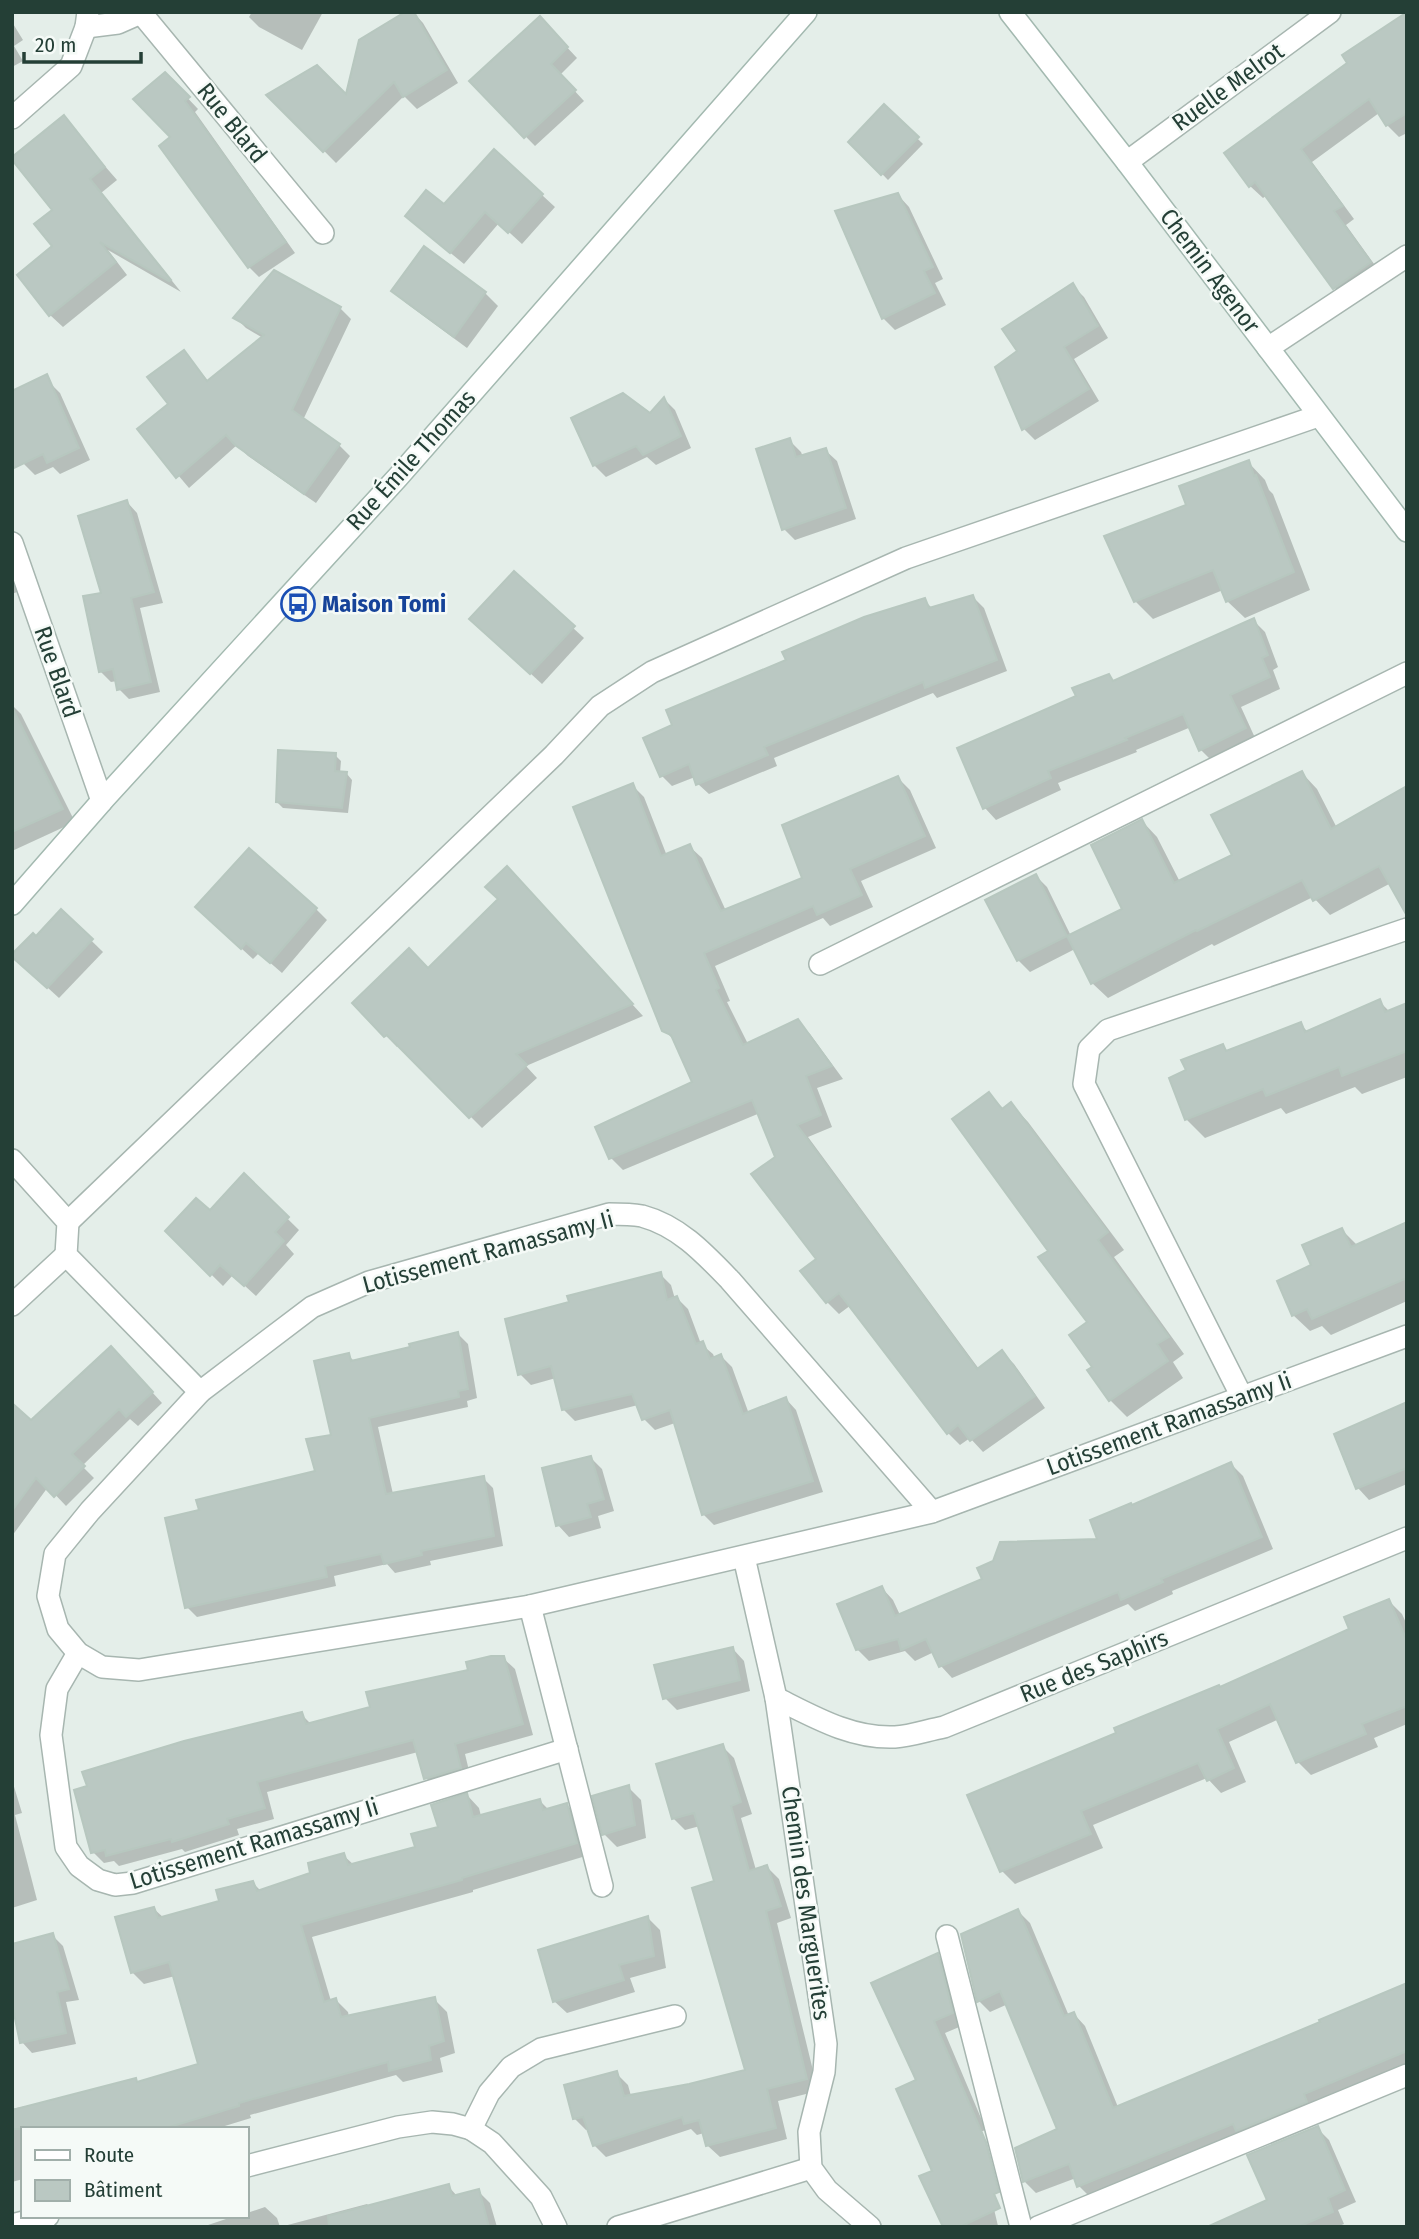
<svg xmlns="http://www.w3.org/2000/svg" width="1419" height="2239" font-family="'Fira Sans Condensed',sans-serif">
<style>
.shadow{fill:#0003}
.building{fill:#bac8c2;stroke:#b7c7bf;stroke-width:2}
.lines{fill:none;stroke-linecap:round;stroke-linejoin:round}
.street-casing{stroke:#a7b6b0;stroke-width:24}
.secondary-casing{stroke:#a3b9b0;stroke-width:24}
.street{stroke:#fff;stroke-width:21}
.secondary{stroke:#fff;stroke-width:21}
.labels{text-anchor:middle;dominant-baseline:central;stroke-width:5;stroke-linejoin:round;paint-order:stroke}
.street-label{font-size:24px;fill:#243f36;stroke:#f5faf7}
.transit-label{font-size:24px;font-weight:bold;fill:#164399;stroke:#f5faf7;text-anchor:start}
</style>
<rect width="100%" height="100%" fill="#e4eee9"/>
<!-- shadow -->
<g class="shadow">
<polygon points="252,12 323,12 302,50 259,27 249,17"/>
<polygon points="413,12 423,23 458,83 417,109 404,96 336,163 269,95 347,98"/>
<polygon points="1407,14 1407,133 1399,137 1387,125 1379,113 1312,162 1354,219 1346,225 1382,275 1347,300 1335,288 1267,195 1263,198 1250,186 1349,64"/>
<polygon points="12,22 23,40 14,46 23,61 12,67"/>
<polygon points="550,29 577,58 560,75 584,101 535,146 472,82"/>
<polygon points="165,74 198,109 195,112 295,253 259,277 249,267 173,137"/>
<polygon points="884,106 923,144 888,180 851,142"/>
<polygon points="63,118 117,180 101,193 181,292 108,250 127,275 63,327 50,315 55,210"/>
<polygon points="494,151 555,207 522,244 499,223 464,264 420,228 444,207"/>
<polygon points="898,195 909,207 943,279 935,283 946,305 895,330 883,318"/>
<polygon points="1073,286 1084,297 1108,338 1074,359 1099,401 1035,440 1024,429 997,367 1019,352"/>
<polygon points="393,291 485,293 498,306 467,348 406,303"/>
<polygon points="340,308 351,319 303,420 339,445 350,456 316,503 248,456 237,445 189,488 139,429 170,404 183,352 209,382 263,338 246,328 235,317"/>
<polygon points="48,381 60,393 90,460 60,474 53,467 35,475 23,463"/>
<polygon points="664,399 675,410 691,448 656,465 647,457 606,477 594,465 651,415"/>
<polygon points="789,440 801,452 803,457 825,450 837,461 856,519 795,540 784,529"/>
<polygon points="1248,462 1265,480 1269,490 1273,494 1310,590 1245,618 1227,601 1223,590 1153,619 1135,601 1188,506"/>
<polygon points="127,502 137,513 163,603 140,608 160,692 129,699 119,689 117,681 111,682 100,671 103,594"/>
<polygon points="12,563 22,590 12,594"/>
<polygon points="514,574 584,638 542,684 482,629"/>
<polygon points="973,597 984,608 1007,671 937,698 933,693 774,758 777,766 709,794 698,784 695,777 672,786 662,776 675,726 788,661 924,600 933,609"/>
<polygon points="1253,620 1265,632 1278,667 1273,670 1280,689 1241,707 1256,740 1213,762 1201,750 1191,727 1136,750 1137,752 1058,783 1061,790 996,820 985,808 960,749 1078,697 1109,676 1115,682"/>
<polygon points="12,705 21,714 75,822 12,851"/>
<polygon points="335,755 341,761 340,773 347,774 352,780 348,813 283,808 277,802"/>
<polygon points="1302,773 1317,789 1337,828 1407,801 1391,883 1330,915 1313,897 1214,946 1212,944 1108,998 1092,983 1075,949 1030,972 1018,960 1036,876 1047,887 1071,936 1125,910 1142,821 1157,837 1180,882 1234,856"/>
<polygon points="898,778 910,790 936,848 861,881 873,907 830,926 823,918 715,966 730,1001 727,1002 748,1044 797,1022 810,1034 843,1079 817,1088 832,1127 808,1137 979,1369 1002,1352 1014,1364 1045,1408 983,1452 970,1438 960,1445 948,1433 851,1305 839,1314 827,1302 818,1259 760,1113 623,1170 611,1158 598,1128 695,1083 676,1042 664,1030 632,785 644,797 667,856 689,846 702,858 726,911 805,879"/>
<polygon points="518,880 643,1016 526,1066 537,1078 482,1128 399,1045 397,1047 354,1003 428,970"/>
<polygon points="316,909 327,920 282,973 259,953 253,959 208,918"/>
<polygon points="61,911 103,952 59,998 25,967 36,938"/>
<polygon points="1379,1001 1390,1012 1407,1013 1407,1077 1362,1094 1355,1087 1286,1114 1281,1108 1205,1138 1186,1119 1188,1071 1222,1046 1229,1052 1300,1024 1308,1032"/>
<polygon points="989,1095 1004,1109 1011,1104 1028,1122 1124,1250 1114,1257 1184,1354 1173,1362 1183,1378 1127,1417 1110,1400 1094,1367 1089,1323 1051,1251"/>
<polygon points="244,1176 299,1230 286,1245 294,1254 256,1296 233,1275 223,1286 167,1231 210,1212"/>
<polygon points="1407,1224 1407,1301 1331,1335 1322,1326 1310,1331 1293,1315 1313,1266 1342,1230 1358,1246"/>
<polygon points="660,1274 671,1285 675,1299 677,1298 688,1309 701,1344 713,1354 715,1359 721,1356 732,1367 749,1414 786,1399 796,1410 823,1492 714,1525 703,1514 675,1423 655,1430 644,1419 638,1405 575,1421 564,1410 556,1378 531,1385 520,1374 572,1303"/>
<polygon points="458,1334 468,1344 477,1398 467,1401 468,1407 378,1427 393,1494 483,1478 493,1488 503,1546 430,1561 431,1565 395,1573 387,1564 334,1576 336,1586 197,1617 187,1607 201,1512 317,1472 334,1437 348,1355 355,1362"/>
<polygon points="122,1359 162,1403 138,1426 130,1419 82,1466 94,1478 66,1506 48,1487 12,1536 12,1405 31,1423"/>
<polygon points="1407,1404 1407,1484 1369,1500 1358,1488"/>
<polygon points="591,1458 602,1469 614,1511 598,1516 601,1528 569,1537 558,1525"/>
<polygon points="1231,1464 1243,1476 1273,1549 1172,1591 1173,1594 1135,1611 1128,1604 952,1678 941,1666 934,1652 915,1661 905,1651 869,1661 857,1649 882,1588 893,1600 900,1615 1100,1540"/>
<polygon points="1389,1601 1402,1614 1407,1625 1407,1724 1374,1738 1378,1747 1311,1775 1298,1762 1279,1719 1229,1742 1246,1782 1221,1793 1207,1778 1093,1825 1103,1848 1015,1884 1002,1871 1221,1689 1351,1630"/>
<polygon points="733,1649 744,1661 750,1691 677,1710 665,1698"/>
<polygon points="503,1658 515,1669 533,1735 465,1754 471,1779 437,1789 426,1778 418,1752 267,1792 274,1819 237,1829 239,1835 185,1852 182,1849 119,1866 114,1861 104,1863 93,1852 301,1714 312,1725 373,1708"/>
<polygon points="722,1746 734,1758 752,1814 741,1818 756,1870 767,1867 779,1879 791,1918 777,1923 818,2091 778,2101 787,2139 720,2157 708,2146 704,2133 697,2135 691,2129 606,2157 594,2145 589,2129 586,2130 574,2118 616,2073 628,2085 631,2096 748,2072 716,1883 700,1826 685,1830 673,1818"/>
<polygon points="12,1780 22,1813 15,1815 37,1900 12,1908"/>
<polygon points="628,1787 641,1800 646,1838 617,1847 604,1834"/>
<polygon points="467,1795 479,1808 481,1816 540,1801 549,1810 567,1805 579,1817 589,1855 473,1890 473,1892 312,1937 331,2001 336,2000 348,2012 349,2017 434,1999 447,2012 455,2053 440,2058 443,2072 403,2082 396,2075 250,2115 251,2118 215,2129 23,2129 23,2179 12,2182 12,2109 31,2105 33,2106 136,2080 139,2083 200,2065 175,1976 144,1984 132,1972 154,1909 164,1918 221,1903 253,1883 261,1891 312,1874 343,1855 354,1865 417,1848 440,1828"/>
<polygon points="1018,1911 1030,1923 1069,2016 1074,2014 1085,2026 1118,2107 1407,1985 1407,2066 1091,2198 1079,2186 1076,2178 1036,2193 1025,2182 1017,2149 1059,2130 1008,2004 990,2012 979,2001"/>
<polygon points="648,1918 660,1930 666,1968 630,1978 635,1992 567,2013 554,2001"/>
<polygon points="52,1935 63,1946 79,2000 66,2002 76,2044 32,2053 22,2042"/>
<polygon points="937,1955 949,1967 964,2025 945,2033 986,2130 976,2133 998,2226 996,2227 945,2227 919,2081"/>
<polygon points="1317,2128 1329,2140 1356,2202 1338,2210 1344,2224 1337,2227 1211,2227 1269,2201"/>
<polygon points="448,2186 458,2197 478,2191 490,2203 497,2227 280,2227 367,2204 370,2207"/>
<polygon points="265,2207 277,2218 280,2227 202,2227 235,2216 247,2216 247,2213"/>
</g>
<!-- building -->
<g class="building">
<polygon points="405,12 414,12 447,70 403,97 394,82 323,152 266,95 317,65 346,94 359,40"/>
<polygon points="1407,12 1407,113 1386,126 1369,99 1301,149 1343,206 1334,211 1371,262 1333,289 1255,182 1249,187 1224,153 1347,63 1342,55"/>
<polygon points="540,16 568,47 551,64 576,90 524,138 469,81"/>
<polygon points="165,72 190,97 185,101 286,242 248,268 159,146 170,137 133,99"/>
<polygon points="884,104 919,137 881,175 848,142"/>
<polygon points="64,115 105,167 90,179 171,280 169,281 100,242 116,262 49,316 17,275 52,246 34,224 52,210 12,160 12,157"/>
<polygon points="494,149 543,194 508,233 485,212 450,253 405,216 426,190 444,204"/>
<polygon points="898,193 933,267 924,271 935,293 882,319 835,211"/>
<polygon points="424,246 486,292 454,337 391,291"/>
<polygon points="274,270 341,307 292,410 340,444 304,494 235,445 226,435 176,478 137,429 168,404 147,377 184,350 207,381 264,335 233,318"/>
<polygon points="1073,283 1098,326 1064,347 1089,389 1022,430 995,367 1017,351 1002,329"/>
<polygon points="47,374 79,448 47,463 43,454 12,469 12,391"/>
<polygon points="623,393 650,413 664,397 681,436 643,455 636,446 593,466 571,418"/>
<polygon points="790,438 796,457 826,448 846,508 782,530 756,449"/>
<polygon points="1249,460 1254,476 1256,475 1294,572 1226,602 1213,570 1134,602 1104,536 1186,505 1179,486"/>
<polygon points="127,500 154,592 131,598 151,682 117,690 113,669 99,672 83,596 101,593 78,516"/>
<polygon points="514,571 575,626 530,674 469,619"/>
<polygon points="973,595 997,660 925,688 923,682 764,747 768,755 696,785 689,764 660,777 643,738 672,725 666,710 786,660 782,652 864,617 925,598 929,608"/>
<polygon points="1254,618 1268,655 1262,658 1270,677 1230,695 1246,728 1199,751 1183,714 1125,738 1127,740 1048,771 1051,778 983,809 957,748 1076,696 1072,688 1109,674 1113,681"/>
<polygon points="12,707 63,809 12,832"/>
<polygon points="278,750 336,753 335,771 347,772 342,808 276,802"/>
<polygon points="1302,771 1331,829 1407,786 1407,916 1379,866 1313,901 1302,880 1197,931 1196,930 1091,984 1067,936 1122,909 1091,845 1142,819 1174,883 1232,855 1211,815"/>
<polygon points="898,776 925,836 850,869 862,895 817,915 813,906 704,953 719,988 716,990 743,1045 798,1019 832,1066 806,1076 821,1115 797,1125 977,1369 1002,1350 1035,1396 970,1441 958,1425 947,1434 839,1293 826,1303 800,1271 816,1259 751,1174 775,1157 752,1100 609,1159 595,1127 692,1082 671,1035 662,1031 573,807 633,783 661,856 690,844 705,879 721,911 802,878 782,825"/>
<polygon points="249,848 317,908 270,963 246,943 241,949 195,907"/>
<polygon points="507,866 633,1004 516,1054 527,1065 469,1118 387,1035 384,1037 352,1003 409,948 428,968 498,899 485,887"/>
<polygon points="1036,874 1067,936 1017,961 985,900"/>
<polygon points="61,909 93,939 47,988 12,957 12,954 33,933 36,936"/>
<polygon points="1380,999 1385,1012 1407,1003 1407,1051 1342,1076 1339,1067 1266,1096 1263,1089 1185,1120 1169,1078 1186,1070 1181,1060 1223,1044 1226,1051 1301,1022 1305,1032"/>
<polygon points="989,1092 1002,1109 1011,1102 1108,1232 1098,1240 1169,1337 1157,1344 1168,1361 1109,1401 1087,1370 1092,1367 1069,1335 1087,1322 1038,1257 1048,1251 952,1119"/>
<polygon points="244,1173 289,1217 275,1232 284,1241 244,1286 220,1265 210,1276 165,1231 196,1198 210,1210"/>
<polygon points="1407,1222 1407,1278 1312,1319 1307,1309 1292,1316 1277,1281 1311,1265 1302,1245 1342,1228 1351,1247"/>
<polygon points="661,1272 667,1300 677,1296 696,1344 703,1341 710,1359 721,1354 743,1414 786,1397 813,1481 702,1515 670,1410 642,1420 632,1394 562,1410 551,1366 518,1375 505,1319 569,1302 567,1296"/>
<polygon points="458,1332 468,1389 458,1391 459,1397 369,1418 386,1494 484,1476 494,1536 421,1551 422,1555 384,1564 381,1554 325,1566 327,1577 185,1608 165,1518 199,1510 196,1500 315,1471 306,1439 331,1435 314,1361 349,1353 351,1361 410,1347 409,1344"/>
<polygon points="111,1346 153,1392 126,1417 119,1409 72,1454 85,1466 54,1497 36,1478 12,1511 12,1403 31,1420"/>
<polygon points="1407,1402 1407,1468 1356,1489 1334,1434"/>
<polygon points="591,1456 604,1499 587,1504 591,1517 556,1526 542,1468"/>
<polygon points="1231,1462 1262,1537 1161,1579 1163,1582 1121,1600 1118,1592 939,1667 926,1639 901,1650 898,1639 856,1650 837,1604 882,1586 895,1616 982,1579 977,1568 993,1561 1000,1542 1097,1539 1090,1520 1131,1503 1132,1505"/>
<polygon points="1389,1599 1407,1641 1407,1706 1362,1724 1366,1734 1296,1763 1270,1704 1217,1729 1234,1768 1207,1781 1198,1763 1081,1811 1091,1834 1000,1872 967,1795 1116,1733 1114,1728 1219,1685 1220,1687 1349,1629 1344,1617"/>
<polygon points="733,1647 740,1680 663,1699 654,1665"/>
<polygon points="491,1656 504,1656 523,1724 455,1744 461,1768 424,1779 413,1740 257,1782 265,1808 227,1819 229,1824 172,1842 171,1839 106,1856 105,1850 91,1853 74,1790 87,1786 82,1772 184,1741 302,1712 306,1724 370,1707 366,1692 468,1670 466,1662"/>
<polygon points="723,1744 741,1802 731,1806 749,1871 767,1865 781,1906 766,1911 807,2079 767,2089 776,2128 706,2146 699,2120 684,2124 682,2117 593,2146 583,2117 573,2119 564,2085 617,2071 624,2096 689,2084 745,2070 692,1888 714,1881 694,1813 672,1819 656,1764"/>
<polygon points="629,1785 635,1825 602,1835 592,1796"/>
<polygon points="467,1793 473,1817 540,1799 543,1810 567,1803 577,1843 462,1878 462,1880 301,1925 324,2002 336,1998 341,2017 435,1997 444,2041 429,2046 431,2060 389,2071 388,2062 239,2103 239,2106 163,2129 12,2129 12,2110 136,2078 137,2082 198,2064 169,1962 131,1973 115,1917 154,1907 158,1918 219,1901 216,1890 253,1881 257,1891 310,1873 308,1863 344,1853 348,1865 415,1847 411,1834 438,1827 431,1805"/>
<polygon points="1018,1909 1064,2016 1074,2012 1113,2108 1320,2022 1319,2020 1407,1983 1407,2051 1304,2094 1307,2102 1236,2131 1233,2124 1077,2187 1069,2164 1023,2182 1015,2148 1057,2129 1000,1991 977,2002 961,1934"/>
<polygon points="648,1916 654,1956 619,1965 624,1980 553,2002 538,1950"/>
<polygon points="53,1933 69,1989 57,1992 66,2033 20,2043 12,2004 12,1944"/>
<polygon points="938,1953 953,2013 934,2021 986,2142 999,2192 994,2194 1000,2208 960,2227 943,2227 919,2176 932,2171 896,2089 916,2080 871,1983"/>
<polygon points="1318,2126 1345,2190 1328,2198 1333,2212 1298,2227 1207,2227 1267,2200 1247,2155"/>
<polygon points="449,2184 452,2196 479,2189 489,2227 329,2227 328,2216"/>
</g>
<g class="lines">
<!-- street casing -->
<g class="street-casing">
<g id="street">
<polyline points="142,14 323,233"/>
<polyline points="86,27 118,23 143,12"/>
<polyline points="12,118 71,66 86,27 88,12"/>
<polyline points="1127,162 1330,12"/>
<polyline points="1268,348 1407,256"/>
<polyline points="12,543 102,801"/>
<polyline points="820,964 1407,673"/>
<polyline points="12,1160 68,1222 66,1255 200,1392"/>
<polyline points="68,1222 554,755 600,706 652,672 906,558 1318,416"/>
<polyline points="12,1305 66,1255"/>
<polyline points="1242,1397 1084,1084 1089,1049 1108,1030 1407,929"/>
<path d="M932,1512L730,1280C704,1253 679,1226 642,1216C631,1214 619,1214 609,1214L369,1282L312,1307L200,1392L90,1511L55,1554L48,1596L58,1629L78,1653L102,1667L139,1670L530,1606L932,1512L1407,1336"/>
<polyline points="744,1557 776,1698 826,2044 824,2072 809,2132 811,2168 827,2190 870,2227"/>
<polyline points="530,1606 602,1886"/>
<polyline points="78,1653 57,1689 51,1735 66,1847 79,1866 98,1880 115,1885 133,1883 567,1749"/>
<path d="M776,1698C814,1717 852,1739 895,1737C911,1736 928,1730 944,1727L1407,1538"/>
<polyline points="947,1936 1021,2227"/>
<polyline points="471,2129 489,2093 511,2067 541,2049 675,2016"/>
<polyline points="247,2166 398,2127 432,2122 453,2124 471,2129 492,2143 541,2197 556,2227"/>
<polyline points="12,2225 48,2216"/>
<polyline points="618,2227 811,2168"/>
<polyline points="1038,2227 1407,2075"/>
</g>
</g>
<!-- secondary casing -->
<g class="secondary-casing">
<g id="secondary">
<polyline points="1010,12 1127,162 1407,531"/>
<polyline points="12,904 102,801 398,477 806,12"/>
</g>
</g>
<!-- street -->
<use href="#street" class="street"/>
<!-- secondary -->
<use href="#secondary" class="secondary"/>
</g>
<!-- icons -->
<defs>
<g id="bus-ring" transform="scale(1.75)"><circle r="9.5" fill="#f5faf7" stroke="#1a4fb4" stroke-width="1.5"/><path d="M-5-6H5V4H4V6H2V4H-2V6H-4V4H-5ZM-3.5-4V0h7V-4ZM-3.5 1.2v1.5H-2V1.2ZM2 1.2v1.5H3.5V1.2Z" fill="#1a4fb4"/></g>
</defs>
<g fill-rule="evenodd">
<use href="#bus-ring" x="298" y="604"/>
</g>
<g class="labels">
<!-- street labels -->
<g class="street-label">
<text transform="translate(1228 87) rotate(-36)">Ruelle Melrot</text>
<text transform="translate(232 123) rotate(51)">Rue Blard</text>
<text transform="translate(1210 271) rotate(53)">Chemin Agenor</text>
<text transform="translate(411 460) rotate(-48)">Rue Émile Thomas</text>
<text transform="translate(57 672) rotate(71)">Rue Blard</text>
<text transform="translate(488 1252) rotate(-15)">Lotissement Ramassamy Ii</text>
<text transform="translate(1169 1424) rotate(-20)">Lotissement Ramassamy Ii</text>
<text transform="translate(1094 1666) rotate(-22)">Rue des Saphirs</text>
<text transform="translate(254 1844) rotate(-17)">Lotissement Ramassamy Ii</text>
<text transform="translate(806 1903) rotate(82)">Chemin des Marguerites</text>
</g>
<!-- transit labels -->
<g class="transit-label">
<text x="322" y="604">Maison Tomi</text>
</g>
</g>
<!-- border -->
<rect width="1419" height="2239" fill="none" stroke="#243f36" stroke-width="28"/>
<!-- legend -->
<rect x="21" y="2127" width="228" height="91" fill="#f5faf7" stroke="#a1afaa" stroke-width="2"/>
<rect x="35" y="2150" width="35" height="10" fill="#ffffff" stroke="#a1afaa" stroke-width="2"/>
<text x="84" y="2162" font-size="21" fill="#243f36">Route</text>
<rect x="35" y="2180" width="35" height="21" fill="#bac8c2" stroke="#a1afaa" stroke-width="2"/>
<text x="84" y="2197" font-size="21" fill="#243f36">Bâtiment</text>
<!-- scale -->
<path d="M24 52v10h117v-10" fill="none" stroke="#243f36" stroke-width="3.5"/>
<text x="35" y="52" font-size="21" fill="#243f36" stroke="#f5faf7" stroke-width="5" paint-order="stroke">20 m</text>
</svg>
